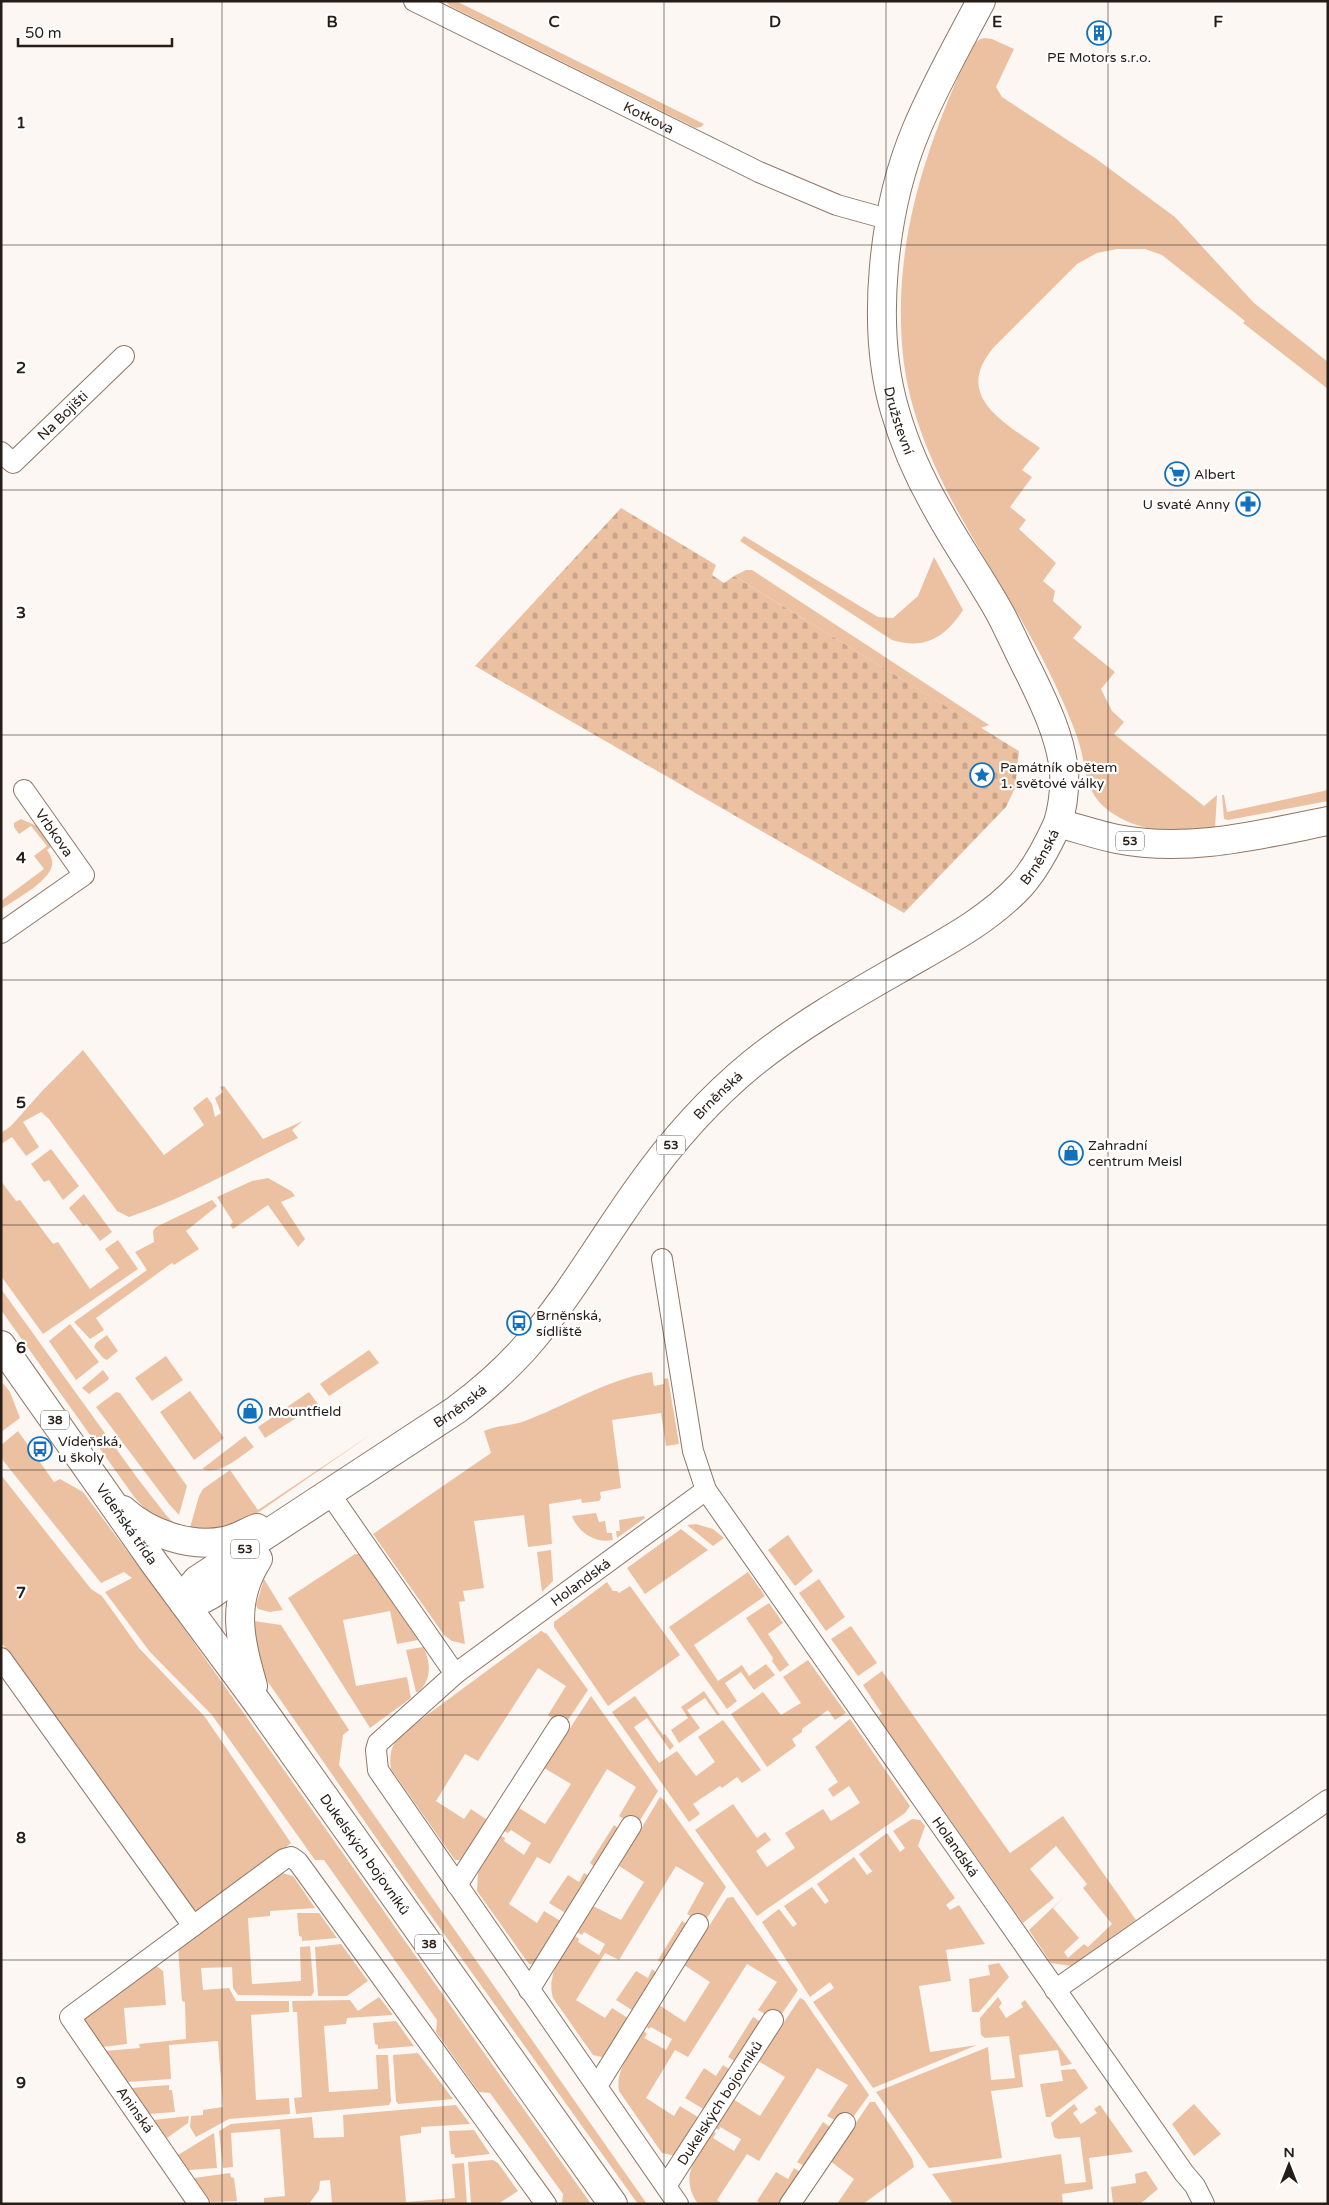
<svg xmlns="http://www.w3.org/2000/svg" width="1329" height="2205" font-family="'Varela Round',sans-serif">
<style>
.green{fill:#ecc1a2}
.cemetery{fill:url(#cemetery-stones)}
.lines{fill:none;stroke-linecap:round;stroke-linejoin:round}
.minor-casing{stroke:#8e7665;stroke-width:22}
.secondary-casing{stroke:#8e7665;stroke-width:30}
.primary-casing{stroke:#8e7665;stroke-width:30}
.minor{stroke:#fff;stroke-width:20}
.secondary{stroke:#fff;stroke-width:28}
.primary{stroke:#fff;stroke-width:28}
.grid{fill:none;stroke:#271d17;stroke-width:1;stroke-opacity:0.55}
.labels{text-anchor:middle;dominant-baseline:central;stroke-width:4.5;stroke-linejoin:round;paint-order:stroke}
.shield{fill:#fff;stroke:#68615d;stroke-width:1}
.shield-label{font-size:12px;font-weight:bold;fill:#271d17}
.poi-label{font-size:14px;fill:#271d17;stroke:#fff;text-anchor:start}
.street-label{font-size:14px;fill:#271d17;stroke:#fff}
.grid-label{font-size:16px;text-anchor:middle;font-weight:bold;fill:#271d17;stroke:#fff;stroke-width:4.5;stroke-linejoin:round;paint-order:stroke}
</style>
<defs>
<pattern id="cemetery-stones" width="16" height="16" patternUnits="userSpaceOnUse" patternTransform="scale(1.25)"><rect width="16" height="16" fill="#ecc1a2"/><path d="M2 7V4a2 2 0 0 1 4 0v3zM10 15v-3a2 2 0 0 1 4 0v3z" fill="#caa58b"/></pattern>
</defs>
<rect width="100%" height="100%" fill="#fcf7f3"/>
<!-- green -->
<g class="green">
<polygon points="445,1 456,1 704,124 701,127 696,128 450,6"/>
<path d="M985,38L992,39L1014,49L996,87L1002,97L1095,158L1175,217L1254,303L1328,362V389L1243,323L1245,321L1162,255L1145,249H1117L1097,253L1077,264L994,347C952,396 1004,422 1040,448L1022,470L1032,477L1010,507L1026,520L1019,529L1056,563L1043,581L1055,591L1053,601L1082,627L1073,638L1115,672L1101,689L1112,711L1124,722L1114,734L1204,806L1217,795L1215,828C1173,832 1137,835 1103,806C1086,790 1086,771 1081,750C1076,731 1067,711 1059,693C1008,577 911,475 902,344C894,236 928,142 972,45L980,39Z"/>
<path d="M744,536L878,617L893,618L918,596L934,557L963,610C945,638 924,650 892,640L740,541Z"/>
<polygon points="746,570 752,570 989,725 981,728 734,576"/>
<polygon points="1328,790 1328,801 1228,820 1224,819 1222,795 1224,795 1227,812"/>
<path d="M21,819L37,826L52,846L47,850C50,855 53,859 52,865C50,881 15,900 1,909V901L44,869L34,856L47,846L31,826L19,834L14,827V823Z"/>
<path d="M83,1050L164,1155L204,1125L193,1108L207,1097L212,1104L215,1117L221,1113L215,1098L223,1092L220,1087L224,1086L263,1139L303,1121L292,1130L298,1138C244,1164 184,1199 129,1217L117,1211L49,1119L41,1112L23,1122L39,1147L26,1156L12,1137L1,1144V1133L11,1126L43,1090Z"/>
<polygon points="51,1149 79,1186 63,1200 49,1180 44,1182 31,1164"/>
<polygon points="268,1178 291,1191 295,1196 281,1202 305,1239 298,1247 268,1205 233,1229 230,1225 233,1222 217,1197 252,1181"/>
<polygon points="1,1181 16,1201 20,1200 53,1244 58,1242 90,1289 119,1268 105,1249 118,1240 138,1269 43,1334 1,1276"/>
<polygon points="84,1194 112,1232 100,1241 87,1224 83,1226 69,1208"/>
<polygon points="212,1200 217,1206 186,1231 199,1249 174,1265 172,1263 96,1318 104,1330 90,1339 74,1322 147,1270 135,1252 154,1242 153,1231 156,1227"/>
<polygon points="1,1289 138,1479 166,1515 177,1526 175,1529 147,1511 135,1498 1,1310"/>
<polygon points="70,1324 99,1362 76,1380 49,1341"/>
<polygon points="107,1335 118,1351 107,1360 103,1358 94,1347 96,1343"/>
<polygon points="369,1350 379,1363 329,1396 320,1384"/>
<polygon points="166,1356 183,1380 152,1401 135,1378"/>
<polygon points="103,1370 109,1378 108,1380 89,1394 82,1388"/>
<path d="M652,1372L654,1386L664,1384V1379L668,1378L679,1444L666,1446L661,1413L612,1420L621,1488L600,1492L601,1498L599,1501L582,1503L581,1499L549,1504L552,1544L528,1547L524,1515L474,1521L484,1588L463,1591L465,1601L459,1602L465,1644L452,1641L444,1635L373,1534L491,1453L484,1431C497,1425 509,1426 522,1422C566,1406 605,1380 652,1372Z"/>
<polygon points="1,1381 10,1392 20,1418 1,1432"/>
<polygon points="190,1391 224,1438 194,1460 160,1412"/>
<polygon points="116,1392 120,1393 187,1486 179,1515 169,1504 96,1407"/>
<polygon points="309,1392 318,1404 265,1438 258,1427"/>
<polygon points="18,1431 54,1482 60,1479 83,1492 163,1599 591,2204 562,2204 563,2194 490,2093 479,2092 436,2032 437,2020 324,1860 315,1860 212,1715 150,1652 105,1592 132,1578 124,1572 101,1583 1,1458 1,1445"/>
<polygon points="373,1433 239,1526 189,1531 199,1496 203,1489 230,1470 258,1510"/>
<path d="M245,1436L254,1447C238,1458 221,1475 202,1469Z"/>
<polygon points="1,1475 91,1589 102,1596 139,1648 205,1717 291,1843 249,1877 204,1910 193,1910 188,1906 1,1642"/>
<path d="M596,1513L599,1522L605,1521L607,1533H612L613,1540C595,1544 578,1532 572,1516Z"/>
<polygon points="644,1516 645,1518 617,1538 616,1531 620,1531 619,1520"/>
<polygon points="696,1524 713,1529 724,1538 713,1546 687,1525"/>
<polygon points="681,1529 708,1550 645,1594 627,1568"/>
<polygon points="788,1535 813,1571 795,1586 768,1550"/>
<polygon points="551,1550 553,1581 542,1592 537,1552"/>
<polygon points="355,1554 359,1554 418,1640 397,1644 390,1611 343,1620 356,1686 407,1677 411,1698 370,1728 288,1598"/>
<polygon points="748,1572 765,1596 694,1645 718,1681 742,1665 749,1676 766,1664 775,1675 754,1690 741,1672 725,1683 737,1701 727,1709 669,1627"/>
<polygon points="264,1579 283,1610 270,1612 258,1609 256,1605"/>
<polygon points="819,1579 845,1617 826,1631 799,1593"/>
<polygon points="607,1582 613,1591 617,1591 619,1593 630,1586 680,1655 608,1706 554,1627 554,1622"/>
<polygon points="769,1603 783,1623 768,1634 789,1665 780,1672 772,1661 773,1658 746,1618"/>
<polygon points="247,1620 281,1625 349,1730 343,1735 339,1765 647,2204 638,2204 406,1881 259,1669"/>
<polygon points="851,1626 877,1663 858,1676 831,1639"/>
<path d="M541,1631L547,1634L588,1690L564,1726L548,1715L566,1686L538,1668L478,1761L465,1754L436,1801L464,1819L471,1809L490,1822L466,1860H455L391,1769C389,1755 391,1746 400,1735Z"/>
<path d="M423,1647C431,1662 432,1680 418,1692H416L406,1650Z"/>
<polygon points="808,1660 846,1713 835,1720 828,1710 802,1729 802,1732 792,1739 796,1746 767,1767 731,1714 763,1692 781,1715 801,1703 783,1677"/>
<polygon points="882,1671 1010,1853 1063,1816 1136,1920 1071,1966 1051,1963 1029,1930 1065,1896 1053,1908 1079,1938 1064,1952 1068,1958 1084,1944 1088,1947 1112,1924 1083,1888 1087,1884 1056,1846 1030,1869 1054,1898 1023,1923 878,1717 882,1714 863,1685"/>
<polygon points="704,1691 720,1715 717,1715 705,1698 687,1710 700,1728 679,1743 671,1730 688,1718 681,1707"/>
<polygon points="591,1696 658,1791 636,1827 619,1816 636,1787 607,1769 550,1864 537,1857 509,1904 537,1923 544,1911 564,1923 538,1965 529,1964 477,1891 478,1873 481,1866 501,1836 505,1838 504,1841 524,1855 531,1843 511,1830 508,1833 504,1831 519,1808 545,1824 571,1784 544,1768"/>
<polygon points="635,1696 663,1735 665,1734 674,1746 670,1750 647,1718 634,1727 659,1763 677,1751 696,1776 715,1762 698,1737 723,1720 761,1770 742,1783 737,1777 722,1788 720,1786 693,1804 700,1814 689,1822 612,1712"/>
<polygon points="850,1719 910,1806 905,1813 757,1916 695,1830 733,1804 757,1838 765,1832 771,1840 756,1851 767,1867 795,1848 785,1833 823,1809 831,1821 860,1803 849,1786 833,1797 828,1789 838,1782 815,1747"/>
<path d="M660,1797L664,1800L726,1887L704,1923L687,1914L704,1883L676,1866L619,1960L605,1953L576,2000L605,2018L612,2008L631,2020L606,2058L593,2055L553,1998C546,1974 563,1954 575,1936L579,1939L578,1942L599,1955L605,1944L584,1932L582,1935L577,1932L593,1906L621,1920L644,1882L619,1866Z"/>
<polygon points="912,1819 920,1820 925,1826 918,1846 955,1898 946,1905 950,1910 959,1905 985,1944 946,1950 951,1981 919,1986 930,2052 977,2045 873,2088 813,2002 834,1988 830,1982 810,1997 762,1922 779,1909 793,1927 797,1924 784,1906 812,1887 825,1904 829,1901 817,1884 854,1857 867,1875 874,1870 872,1871 859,1854 887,1833 900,1852 905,1848 893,1831"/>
<polygon points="614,1825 621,1830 597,1869 590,1863"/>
<polygon points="282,1873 293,1876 315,1908 270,1911 270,1916 248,1918 252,1984 301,1981 300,1947 310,1946 314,1992 311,1996 238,1995 233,1988 232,1967 201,1968 203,1990 229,1988 236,2001 289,2001 289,2012 251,2015 256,2100 289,2098 290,2114 229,2119 196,2137 190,2127 191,2116 203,2115 203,2110 223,2107 218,2041 169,2045 171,2079 127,2082 104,2051 140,2048 139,2044 186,2039 185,2002 182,2001 178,1947"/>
<polygon points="584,1873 592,1877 569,1915 549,1903 568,1875 579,1882"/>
<path d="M733,1897L798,1990L777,2021L758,2010L777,1982L747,1964L688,2057L675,2050L646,2098L674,2116L680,2106L701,2119L676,2156L662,2153L619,2091C615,2069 633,2049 644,2031L647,2034L644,2038L666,2050L672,2039L651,2027L649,2029L647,2027L659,2005L685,2022L710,1982L684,1965L727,1898Z"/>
<polygon points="297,1913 319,1913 337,1938 302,1941 302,1937 299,1936"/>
<polygon points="682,1921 690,1926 665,1965 658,1960"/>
<polygon points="341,1944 368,1981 347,1996 318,1996 315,1947"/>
<polygon points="999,1963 1009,1977 979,2012 972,2012 969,1979 990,1975 988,1965"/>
<polygon points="155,1965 163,1971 166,2005 124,2008 127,2044 102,2047 83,2018"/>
<polygon points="652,1969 659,1975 635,2012 616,2000 636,1971 648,1978"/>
<polygon points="379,1997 393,2015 347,2018 346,2024 324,2026 329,2092 378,2089 376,2055 388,2055 391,2101 389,2105 296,2114 294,2098 302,2097 297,2012 293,2012 292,2001 350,2000 358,2011"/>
<polygon points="998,1997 1002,2003 999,2007 1006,2018 1023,2007 1021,2003 1025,2000 1072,2064 1061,2066 1058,2050 1019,2055 1023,2087 991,2091 1002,2158 929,2168 876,2092 988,2047 991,2080 1015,2078 1009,2036 985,2038 981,2035 980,2018"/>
<path d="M800,1998L804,2000L869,2095L849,2123L838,2122L827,2116L848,2085L817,2068L759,2161L747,2154L717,2200L722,2204H698C678,2175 697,2157 713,2132L716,2133L713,2138L734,2151L741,2139L720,2127L719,2130L715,2128L733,2099L760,2116L785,2077L758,2061Z"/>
<polygon points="753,2017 763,2023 737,2063 728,2057"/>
<polygon points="396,2021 414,2046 378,2049 378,2045 375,2044 373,2023"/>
<polygon points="418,2053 453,2099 398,2104 396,2101 393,2055"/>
<polygon points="723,2065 732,2071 705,2110 685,2098 704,2068 716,2076"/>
<polygon points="1075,2069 1088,2088 1050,2117 1046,2117 1040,2084 1063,2081 1061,2070"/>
<polygon points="169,2085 169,2090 172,2090 175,2112 149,2114 131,2088"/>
<polygon points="870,2102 875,2102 912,2159 914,2167 863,2204 837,2204 854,2179 830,2161"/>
<polygon points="1074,2104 1078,2109 1073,2113 1081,2124 1097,2113 1094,2109 1100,2105 1133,2152 1089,2158 1093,2189 1062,2194 1063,2204 953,2204 932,2174 1061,2154 1065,2184 1086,2182 1080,2137 1058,2139 1054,2137 1051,2123"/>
<polygon points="1194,2104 1221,2134 1194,2156 1172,2124"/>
<polygon points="456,2105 470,2124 421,2127 421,2133 400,2136 406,2202 455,2198 452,2164 464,2163 467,2204 332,2204 330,2180 320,2181 319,2190 309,2204 253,2204 264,2203 264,2198 285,2196 280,2129 231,2133 233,2167 223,2168 219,2131 231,2124 312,2117 314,2138 344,2137 343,2115"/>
<polygon points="189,2116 188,2123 167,2138 154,2120"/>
<polygon points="823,2122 833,2129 806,2167 797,2162"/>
<polygon points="474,2130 490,2154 455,2158 454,2154 451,2154 449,2131"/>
<polygon points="214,2133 217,2168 189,2170 178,2155"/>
<polygon points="493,2160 498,2163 518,2191 498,2204 471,2204 468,2162"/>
<polygon points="794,2168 802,2173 781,2204 761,2204 757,2201 776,2172 788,2179"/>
<polygon points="1146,2171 1158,2189 1140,2204 1113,2204 1111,2187 1136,2183 1135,2174"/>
<polygon points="230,2173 231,2177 234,2178 237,2201 211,2202 194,2178"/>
</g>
<!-- cemetery -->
<polygon class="cemetery" points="621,508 716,565 712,575 724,583 734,576 1019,751 1015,788 1006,807 904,913 475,666"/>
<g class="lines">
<!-- minor casing -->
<g class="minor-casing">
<g id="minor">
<path id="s1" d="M414,1L759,172L837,205L891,220"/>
<path id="s2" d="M1,452L13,463L124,356"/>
<polyline points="1,933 84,875 24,790"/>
<path id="s3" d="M662,1259L693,1451L706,1490C866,1717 1024,1946 1184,2173L1195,2186L1204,2204"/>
<polyline points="330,1494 455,1674"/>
<polyline points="1,1658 193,1926"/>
<polyline points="457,1885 559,1726"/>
<polyline points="529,1990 631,1826"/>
<polyline points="1055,1990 1328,1800"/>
<polyline points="597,2086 698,1924"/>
<path id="s4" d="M666,2186L773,2020"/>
<polyline points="199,2204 70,2017 284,1859 291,1857 298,1862 546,2204"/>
<path id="s5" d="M678,2204L378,1770L376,1750L378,1743L455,1674L706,1490"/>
<polyline points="790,2204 845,2123"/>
</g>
</g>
<!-- secondary casing -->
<g class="secondary-casing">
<g id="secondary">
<path id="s6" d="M981,1C959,43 935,85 917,128C883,208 870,327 895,411C905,446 921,481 939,512C958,547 982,580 1001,615C1011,634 1020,655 1030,674C1045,705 1060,736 1064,770C1065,788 1063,806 1058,823"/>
</g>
</g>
<!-- primary casing -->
<g class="primary-casing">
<g id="primary">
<path id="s7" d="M1,1345L155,1564L257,1702L613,2204"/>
<path d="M123,1510C148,1533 190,1548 224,1541C236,1539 246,1532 257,1528"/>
<path id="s8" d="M184,1603L191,1587L197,1580L456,1410C480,1392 503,1372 523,1350C567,1301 600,1242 638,1189C671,1142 709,1099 753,1063C798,1027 848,998 897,970C940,945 987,922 1021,885C1037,867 1048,845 1058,823C1077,828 1097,835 1117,839C1188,853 1258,835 1328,821"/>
<path d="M184,1603C208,1603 225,1584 242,1569"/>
<path d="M253,1686C240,1640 230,1603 258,1559"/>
</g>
</g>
<!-- minor -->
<use href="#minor" class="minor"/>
<!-- secondary -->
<use href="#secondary" class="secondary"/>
<!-- primary -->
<use href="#primary" class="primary"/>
</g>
<!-- grid -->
<path class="grid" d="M222,1V2204M443,1V2204M664,1V2204M886,1V2204M1108,1V2204M1,245H1328M1,490H1328M1,735H1328M1,980H1328M1,1225H1328M1,1470H1328M1,1715H1328M1,1960H1328"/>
<!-- icons -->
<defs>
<g id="building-ring" transform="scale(1.25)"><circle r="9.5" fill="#fff" stroke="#1370bc" stroke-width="1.5"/><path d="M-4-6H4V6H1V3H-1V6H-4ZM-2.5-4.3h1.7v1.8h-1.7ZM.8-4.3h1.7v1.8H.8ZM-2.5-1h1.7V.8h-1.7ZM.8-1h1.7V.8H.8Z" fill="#1370bc"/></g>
<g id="supermarket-ring" transform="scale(1.25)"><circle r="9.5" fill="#fff" stroke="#1370bc" stroke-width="1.5"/><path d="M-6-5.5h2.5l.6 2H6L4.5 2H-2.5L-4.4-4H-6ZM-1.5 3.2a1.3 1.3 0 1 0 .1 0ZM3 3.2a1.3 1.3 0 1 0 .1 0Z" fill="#1370bc"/></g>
<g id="pharmacy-ring" transform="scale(1.25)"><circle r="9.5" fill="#fff" stroke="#1370bc" stroke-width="1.5"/><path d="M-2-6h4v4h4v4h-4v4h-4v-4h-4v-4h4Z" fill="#1370bc"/></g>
<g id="sight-ring" transform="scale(1.25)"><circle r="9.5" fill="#fff" stroke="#1370bc" stroke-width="1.5"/><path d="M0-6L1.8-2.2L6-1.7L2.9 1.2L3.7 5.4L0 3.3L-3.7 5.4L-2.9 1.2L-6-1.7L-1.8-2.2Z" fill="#1370bc"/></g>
<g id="shop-ring" transform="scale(1.25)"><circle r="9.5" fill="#fff" stroke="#1370bc" stroke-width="1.5"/><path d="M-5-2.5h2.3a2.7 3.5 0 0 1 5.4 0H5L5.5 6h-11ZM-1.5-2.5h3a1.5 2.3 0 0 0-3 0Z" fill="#1370bc"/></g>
<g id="bus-ring" transform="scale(1.25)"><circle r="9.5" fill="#fff" stroke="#1370bc" stroke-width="1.5"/><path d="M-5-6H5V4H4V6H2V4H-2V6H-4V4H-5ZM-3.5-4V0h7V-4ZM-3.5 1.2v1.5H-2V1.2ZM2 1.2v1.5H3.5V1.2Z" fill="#1370bc"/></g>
</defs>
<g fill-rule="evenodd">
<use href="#building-ring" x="1099" y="33"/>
<use href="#supermarket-ring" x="1177" y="474"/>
<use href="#pharmacy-ring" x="1248" y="504"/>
<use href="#sight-ring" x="982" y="775"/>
<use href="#shop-ring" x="1071" y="1153"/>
<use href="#bus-ring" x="519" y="1323"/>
<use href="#shop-ring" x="250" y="1411"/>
<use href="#bus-ring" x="40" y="1449"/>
</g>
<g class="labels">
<!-- shield labels -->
<g class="shield">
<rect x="1116" y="831.5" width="28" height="19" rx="4"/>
<rect x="657" y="1135.5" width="28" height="19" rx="4"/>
<rect x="41" y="1410.5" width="28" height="19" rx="4"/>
<rect x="231" y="1539.5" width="28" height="19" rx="4"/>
<rect x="415" y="1934.5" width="28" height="19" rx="4"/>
</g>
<g class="shield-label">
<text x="1130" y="841">53</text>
<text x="671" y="1145">53</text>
<text x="55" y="1420">38</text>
<text x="245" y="1549">53</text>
<text x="429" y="1944">38</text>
</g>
<!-- poi labels -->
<g class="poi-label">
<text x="1099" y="57" text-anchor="middle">PE Motors s.r.o.</text>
<text x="1194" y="474">Albert</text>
<text x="1230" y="504" text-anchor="end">U svaté Anny</text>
<text x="1000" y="767">Památník obětem<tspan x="1000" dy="16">1. světové války</tspan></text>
<text x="1088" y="1145">Zahradní<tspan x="1088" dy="16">centrum Meisl</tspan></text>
<text x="536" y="1315">Brněnská,<tspan x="536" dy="16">sídliště</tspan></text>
<text x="268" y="1411">Mountfield</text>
<text x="58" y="1441">Vídeňská,<tspan x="58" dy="16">u školy</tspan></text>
</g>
<!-- street labels -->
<g class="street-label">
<text stroke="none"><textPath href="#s1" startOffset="262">Kotkova</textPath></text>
<text stroke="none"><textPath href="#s2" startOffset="85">Na Bojišti</textPath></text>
<text stroke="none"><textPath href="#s6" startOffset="441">Družstevní</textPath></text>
<text transform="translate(54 833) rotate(55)">Vrbkova</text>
<text stroke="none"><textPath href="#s8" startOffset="1152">Brněnská</textPath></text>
<text stroke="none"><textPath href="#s8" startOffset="748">Brněnská</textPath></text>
<text stroke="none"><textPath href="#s8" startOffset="342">Brněnská</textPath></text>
<text stroke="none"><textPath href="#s7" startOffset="219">Vídeňská třída</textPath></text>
<text stroke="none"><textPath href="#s5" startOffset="814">Holandská</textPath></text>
<text stroke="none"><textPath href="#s3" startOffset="671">Holandská</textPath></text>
<text stroke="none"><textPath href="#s7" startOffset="626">Dukelských bojovníků</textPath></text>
<text stroke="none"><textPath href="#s4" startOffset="99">Dukelských bojovníků</textPath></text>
<text transform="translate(135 2110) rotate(55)">Aninská</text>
</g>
</g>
<g class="grid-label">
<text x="332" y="27">B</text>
<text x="554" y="27">C</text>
<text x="775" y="27">D</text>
<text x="997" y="27">E</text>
<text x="1218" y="27">F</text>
<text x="21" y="128">1</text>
<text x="21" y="373">2</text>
<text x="21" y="618">3</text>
<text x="21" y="863">4</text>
<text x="21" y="1108">5</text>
<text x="21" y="1353">6</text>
<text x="21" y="1598">7</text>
<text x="21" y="1843">8</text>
<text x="21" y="2088">9</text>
</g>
<!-- border -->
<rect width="1329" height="2205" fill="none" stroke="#271d17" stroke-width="5"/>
<!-- north arrow -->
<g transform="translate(1289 2165)" stroke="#ffffff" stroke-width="4" paint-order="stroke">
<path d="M0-4L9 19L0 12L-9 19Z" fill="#271d17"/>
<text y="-8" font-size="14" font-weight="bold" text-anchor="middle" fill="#271d17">N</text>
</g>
<!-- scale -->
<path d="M18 38v8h154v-8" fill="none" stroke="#271d17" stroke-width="2.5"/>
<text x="25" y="38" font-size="15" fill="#271d17" stroke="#ffffff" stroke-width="4" paint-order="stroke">50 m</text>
</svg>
